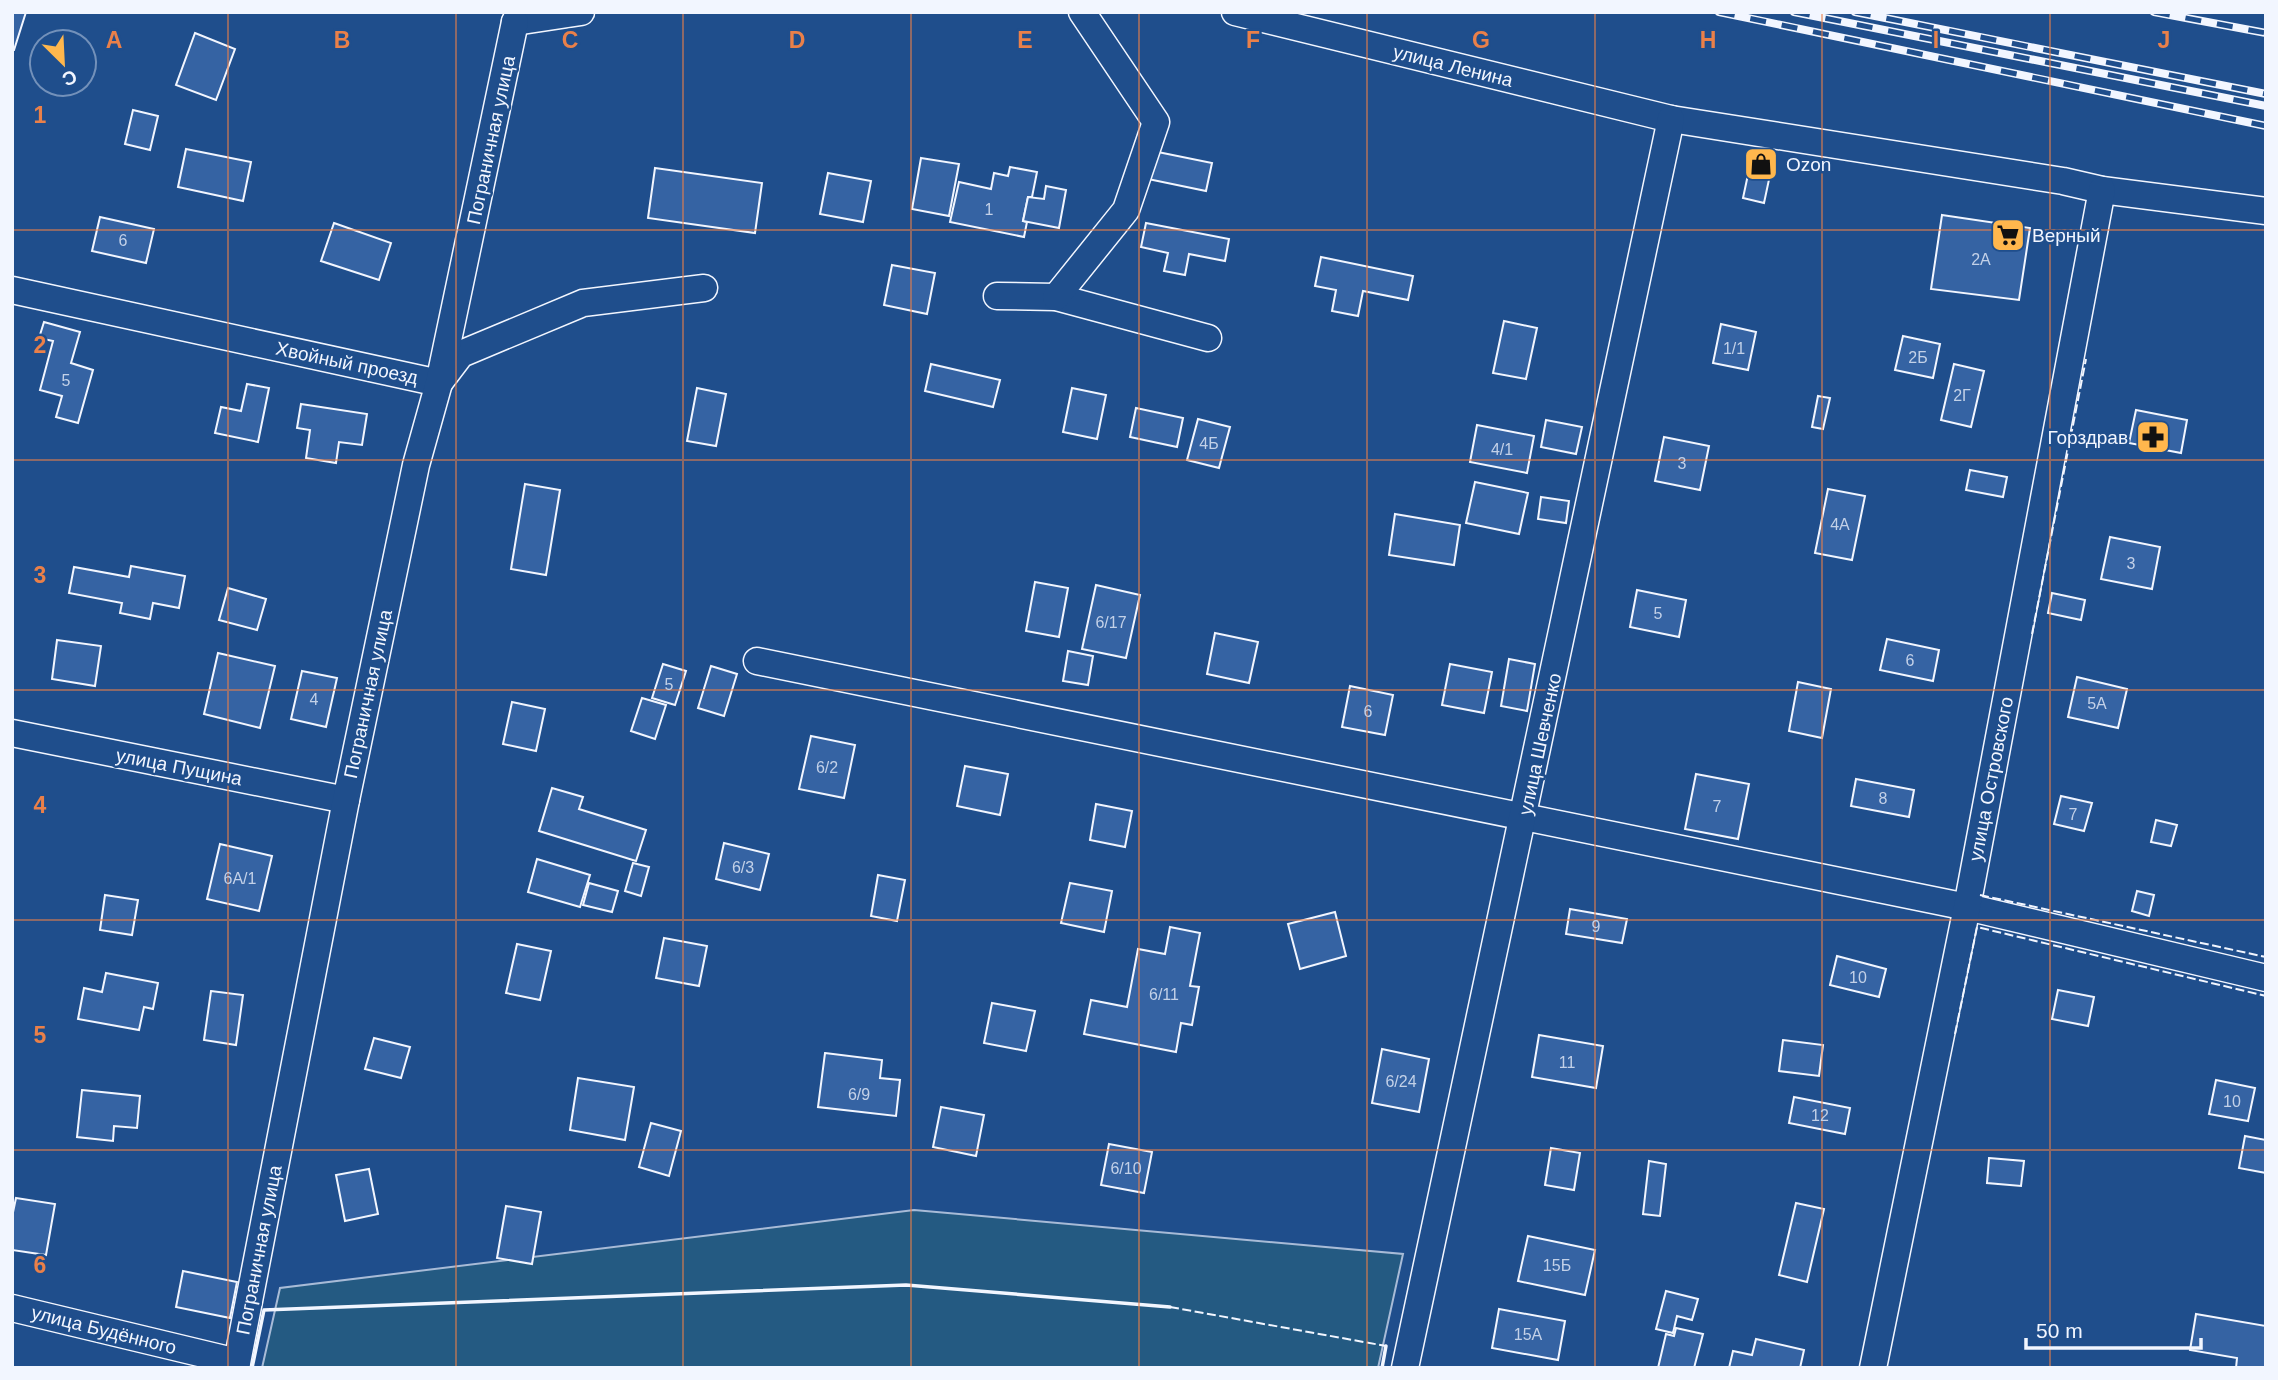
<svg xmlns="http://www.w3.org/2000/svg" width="2278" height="1380" font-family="Arial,sans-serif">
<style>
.green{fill:#245a82;stroke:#a8bbd7;stroke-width:2}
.building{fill:#3563a3;stroke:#f2f6ff;stroke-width:2}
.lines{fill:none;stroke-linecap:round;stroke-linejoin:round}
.minor-casing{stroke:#f2f6ff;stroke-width:29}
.minor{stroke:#1f4e8c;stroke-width:26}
.rail-casing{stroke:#f2f6ff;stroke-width:8}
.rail{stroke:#1f4e8c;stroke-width:5;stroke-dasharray:16;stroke-linecap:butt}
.fence{stroke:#f2f6ff;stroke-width:2;stroke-dasharray:9 3.5;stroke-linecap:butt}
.wall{stroke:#f2f6ff;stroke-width:3.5}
.grid{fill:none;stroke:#ea8049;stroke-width:2;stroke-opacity:0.55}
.labels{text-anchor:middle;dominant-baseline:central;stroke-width:5;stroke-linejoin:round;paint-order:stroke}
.number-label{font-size:16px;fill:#c3d1e8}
.street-label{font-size:19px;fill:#f2f6ff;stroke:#1f4e8c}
.poi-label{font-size:19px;fill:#f2f6ff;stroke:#1f4e8c;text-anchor:start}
.grid-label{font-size:23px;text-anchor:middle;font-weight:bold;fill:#ea8049;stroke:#1f4e8c;stroke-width:5;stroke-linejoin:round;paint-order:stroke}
</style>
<rect width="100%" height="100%" fill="#1f4e8c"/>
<!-- green -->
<polygon class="green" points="914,1210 1403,1254 1378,1368 262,1368 280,1288"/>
<!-- building -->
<g class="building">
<polygon points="12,12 26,12 14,50 12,50"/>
<polygon points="195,33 235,49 216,100 176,85"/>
<polygon points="133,110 158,116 150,150 125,144"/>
<polygon points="186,149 251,162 243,201 178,187"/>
<polygon points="1153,151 1212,163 1206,191 1148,179"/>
<polygon points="1753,151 1774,156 1764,203 1743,198"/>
<polygon points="921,158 959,164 949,216 912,209"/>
<polygon points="1010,167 1037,172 1032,197 1028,197 1023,221 1027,222 1024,237 950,222 959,182 991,189 994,173 1008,176"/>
<polygon points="655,168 762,183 755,233 648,218"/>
<polygon points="828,173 871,181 863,222 820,214"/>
<polygon points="1046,186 1066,190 1059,228 1023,221 1028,197 1044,199"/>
<polygon points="1942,215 2030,228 2019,300 1931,289"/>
<polygon points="100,217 154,229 146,263 92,251"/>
<polygon points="334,223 391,243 379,280 321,261"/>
<polygon points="1146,223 1229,239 1225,261 1189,254 1185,275 1164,271 1168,253 1141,247"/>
<polygon points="1321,257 1413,276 1408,300 1363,291 1358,316 1332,311 1336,290 1315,286"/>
<polygon points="892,265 935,273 927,314 884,305"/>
<polygon points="1504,321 1537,328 1526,379 1493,373"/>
<polygon points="44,322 80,332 71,363 93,370 78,423 56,417 62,396 40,390 53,341 39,338"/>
<polygon points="1721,324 1756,332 1748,370 1713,363"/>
<polygon points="1903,336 1940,344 1933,378 1895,370"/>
<polygon points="931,364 1000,380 993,407 925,391"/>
<polygon points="1954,364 1984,371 1971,427 1941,420"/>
<polygon points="247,384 269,388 258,442 215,433 221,407 241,411"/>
<polygon points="697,388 726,394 716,446 687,441"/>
<polygon points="1072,388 1106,395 1097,439 1063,432"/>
<polygon points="1818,396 1830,398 1823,429 1812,427"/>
<polygon points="301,404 367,414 362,445 339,442 336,463 306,458 310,430 297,428"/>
<polygon points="1136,408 1183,418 1177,447 1130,437"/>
<polygon points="2136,410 2187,420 2181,453 2129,443"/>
<polygon points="1198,419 1230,427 1219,468 1187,460"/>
<polygon points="1546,420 1582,427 1576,454 1541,447"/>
<polygon points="1477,425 1534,436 1527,473 1470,462"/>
<polygon points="1664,437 1709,446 1700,490 1655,481"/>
<polygon points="1970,470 2007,477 2003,497 1966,490"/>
<polygon points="1475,482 1528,493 1519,534 1466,523"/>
<polygon points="525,484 560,490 546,575 511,569"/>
<polygon points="1828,489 1865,496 1852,560 1815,553"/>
<polygon points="1541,497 1569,501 1566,523 1538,519"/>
<polygon points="1395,514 1460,525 1454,565 1389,555"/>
<polygon points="2110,537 2160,547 2152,589 2101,579"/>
<polygon points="131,566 185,576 179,608 153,603 150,619 120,613 122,603 69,593 74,567 129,577"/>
<polygon points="1035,582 1068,588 1059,637 1026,631"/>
<polygon points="1096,585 1140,595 1126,658 1082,649"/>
<polygon points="228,588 266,599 257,630 219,620"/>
<polygon points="1637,590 1686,600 1679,637 1630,627"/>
<polygon points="2052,593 2085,600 2081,620 2048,613"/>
<polygon points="1215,633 1258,642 1249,683 1207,674"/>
<polygon points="1887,639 1939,650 1933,681 1880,670"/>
<polygon points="57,640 101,646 95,686 52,679"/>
<polygon points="1068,651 1093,656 1088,685 1063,681"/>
<polygon points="218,653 275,666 260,728 204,714"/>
<polygon points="1509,659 1535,664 1527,711 1501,706"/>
<polygon points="663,664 686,671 675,705 652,698"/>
<polygon points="1450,664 1492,672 1484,713 1442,705"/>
<polygon points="711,666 737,674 724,716 698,708"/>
<polygon points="302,671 337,678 326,727 291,719"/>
<polygon points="2077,677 2127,689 2118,728 2068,717"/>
<polygon points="1798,682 1831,689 1822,738 1789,731"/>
<polygon points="1350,686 1393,695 1385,735 1342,727"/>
<polygon points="642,698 666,705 655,739 631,731"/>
<polygon points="512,702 545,709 536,751 503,744"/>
<polygon points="811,736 855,745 844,798 799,789"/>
<polygon points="965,766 1008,774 1000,815 957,806"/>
<polygon points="1696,774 1749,784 1738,839 1685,829"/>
<polygon points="1856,779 1914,790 1909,817 1851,806"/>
<polygon points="552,788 583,797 579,809 646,830 636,861 539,831"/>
<polygon points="2061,796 2092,803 2084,831 2054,824"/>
<polygon points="1096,804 1132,811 1125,847 1090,840"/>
<polygon points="2156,820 2177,825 2171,846 2151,842"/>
<polygon points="724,843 769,854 760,890 716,879"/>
<polygon points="220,844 272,856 259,911 207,899"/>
<polygon points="537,859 590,875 580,907 528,892"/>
<polygon points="633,863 649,867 641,896 625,891"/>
<polygon points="878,875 905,880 897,921 871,916"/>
<polygon points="589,883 618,891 612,912 583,905"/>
<polygon points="1070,883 1112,891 1104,932 1061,923"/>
<polygon points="2137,891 2154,895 2149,916 2132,911"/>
<polygon points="105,895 138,900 132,935 100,930"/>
<polygon points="1570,909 1627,919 1622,943 1566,934"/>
<polygon points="1335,912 1346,956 1300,969 1288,924"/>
<polygon points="1170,927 1200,933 1190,986 1199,987 1192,1025 1181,1023 1176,1052 1084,1034 1091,1000 1127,1007 1138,949 1165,954"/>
<polygon points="664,938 707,946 699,986 656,978"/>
<polygon points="517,944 551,951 540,1000 506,993"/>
<polygon points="1837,956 1886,969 1879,997 1830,985"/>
<polygon points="106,973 158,983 153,1009 144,1007 139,1030 78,1019 84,988 102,992"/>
<polygon points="2058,990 2094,997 2088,1026 2052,1019"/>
<polygon points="211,991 243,995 236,1045 204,1040"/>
<polygon points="992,1003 1035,1011 1026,1051 984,1043"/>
<polygon points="1539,1035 1603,1046 1596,1088 1532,1077"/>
<polygon points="374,1038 410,1047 401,1078 365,1069"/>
<polygon points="1783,1040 1823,1045 1819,1076 1779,1071"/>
<polygon points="1382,1049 1429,1059 1419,1112 1372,1103"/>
<polygon points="825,1053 882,1060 880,1078 900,1080 896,1116 818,1107"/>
<polygon points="578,1078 634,1087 625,1140 570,1130"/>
<polygon points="2216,1080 2255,1088 2248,1121 2209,1114"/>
<polygon points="82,1090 140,1096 137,1128 114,1126 113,1141 77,1137"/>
<polygon points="1794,1097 1850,1108 1845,1134 1789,1123"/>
<polygon points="941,1107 984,1115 976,1156 933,1147"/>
<polygon points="651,1123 681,1131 669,1176 639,1167"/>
<polygon points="2245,1136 2266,1140 2266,1173 2239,1168"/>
<polygon points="1109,1144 1152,1152 1144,1193 1101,1185"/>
<polygon points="1551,1148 1580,1153 1574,1190 1545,1185"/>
<polygon points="1989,1158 2024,1161 2021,1186 1987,1183"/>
<polygon points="1649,1161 1666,1164 1660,1216 1643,1214"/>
<polygon points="369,1169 378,1214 345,1221 336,1175"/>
<polygon points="16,1198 55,1204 46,1255 12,1250 12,1217"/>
<polygon points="1796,1203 1824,1209 1807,1282 1779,1275"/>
<polygon points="506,1206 541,1212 532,1264 497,1258"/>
<polygon points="1528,1236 1595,1250 1585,1295 1518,1281"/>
<polygon points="183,1271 237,1282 230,1318 176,1307"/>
<polygon points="1666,1291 1698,1299 1692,1320 1677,1316 1673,1333 1656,1329"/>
<polygon points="1499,1309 1565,1321 1558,1360 1492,1348"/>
<polygon points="2196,1314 2266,1326 2266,1368 2236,1368 2237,1358 2190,1350"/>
<polygon points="1676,1328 1703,1334 1694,1368 1658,1368 1666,1334 1674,1336"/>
<polygon points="1756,1339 1804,1350 1800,1368 1729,1368 1733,1351 1752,1355"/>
</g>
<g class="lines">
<!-- minor casing -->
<g class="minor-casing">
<g id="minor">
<polyline points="1235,12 1671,119 2063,181 2102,190 2266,211"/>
<polyline points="515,22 581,12"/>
<polyline points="12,290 439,383 461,354 583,303 704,288"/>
<polyline points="997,296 1056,297 1208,338"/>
<polyline points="1056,297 1126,210 1156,122 1082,12"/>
<polyline points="757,661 1967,907 2266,978"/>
<polyline points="12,733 346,800"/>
<polyline points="12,1308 237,1362"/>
<polyline points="236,1368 346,800 416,465 439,383 515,22"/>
<polyline points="1405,1368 1671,119"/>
<polyline points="1873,1368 1967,907 2102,190"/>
</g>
</g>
<!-- minor -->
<use href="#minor" class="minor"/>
<!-- rail casing -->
<g class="rail-casing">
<g id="rail">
<polyline points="1719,12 2266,126"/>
<polyline points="1794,12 2266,106"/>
<polyline points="1855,12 2266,94"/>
<polyline points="2154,12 2266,33"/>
</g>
</g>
<!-- rail -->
<use href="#rail" class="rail"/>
<!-- fence -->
<g class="fence">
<polyline points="2032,634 2086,359"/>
<polyline points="1980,895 2266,957"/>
<polyline points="1955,1034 1977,927 2266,996"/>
<polyline points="1170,1307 1386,1346"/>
</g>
<!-- wall -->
<g class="wall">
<polyline points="252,1368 264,1310 906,1285 1170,1307"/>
<polyline points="1382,1368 1386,1346"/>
</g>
</g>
<!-- grid -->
<path class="grid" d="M228,12V1368M456,12V1368M683,12V1368M911,12V1368M1139,12V1368M1367,12V1368M1595,12V1368M1822,12V1368M2050,12V1368M12,230H2266M12,460H2266M12,690H2266M12,920H2266M12,1150H2266"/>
<!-- icons -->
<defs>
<g id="shop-square" transform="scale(1.75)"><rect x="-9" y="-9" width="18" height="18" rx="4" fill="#ffb74d" stroke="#1f4e8c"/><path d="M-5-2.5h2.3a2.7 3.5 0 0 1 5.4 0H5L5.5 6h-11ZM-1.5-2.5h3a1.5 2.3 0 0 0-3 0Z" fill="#111"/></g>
<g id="supermarket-square" transform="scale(1.75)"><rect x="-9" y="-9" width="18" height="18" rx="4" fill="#ffb74d" stroke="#1f4e8c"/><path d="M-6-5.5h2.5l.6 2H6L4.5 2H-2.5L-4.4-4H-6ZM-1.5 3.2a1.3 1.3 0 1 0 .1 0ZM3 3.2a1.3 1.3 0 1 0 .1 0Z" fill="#111"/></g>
<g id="pharmacy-square" transform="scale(1.75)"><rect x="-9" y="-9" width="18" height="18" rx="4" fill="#ffb74d" stroke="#1f4e8c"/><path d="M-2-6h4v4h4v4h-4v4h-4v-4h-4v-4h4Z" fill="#111"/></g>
</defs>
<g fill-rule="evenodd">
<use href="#shop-square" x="1761" y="164"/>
<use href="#supermarket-square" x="2008" y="235"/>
<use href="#pharmacy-square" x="2153" y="437"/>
</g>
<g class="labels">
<!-- number labels -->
<g class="number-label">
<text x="989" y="209">1</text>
<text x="123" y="240">6</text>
<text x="1981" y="259">2А</text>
<text x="1734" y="348">1/1</text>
<text x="1918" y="357">2Б</text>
<text x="66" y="380">5</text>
<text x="1962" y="395">2Г</text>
<text x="1209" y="443">4Б</text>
<text x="1502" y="449">4/1</text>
<text x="1682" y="463">3</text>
<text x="1840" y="524">4А</text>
<text x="2131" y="563">3</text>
<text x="1658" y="613">5</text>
<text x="1111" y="622">6/17</text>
<text x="1910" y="660">6</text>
<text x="669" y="684">5</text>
<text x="314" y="699">4</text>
<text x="2097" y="703">5А</text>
<text x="1368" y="711">6</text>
<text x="827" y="767">6/2</text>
<text x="1883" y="798">8</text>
<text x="1717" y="806">7</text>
<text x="2073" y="814">7</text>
<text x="743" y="867">6/3</text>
<text x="240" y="878">6А/1</text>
<text x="1596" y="926">9</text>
<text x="1858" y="977">10</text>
<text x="1164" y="994">6/11</text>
<text x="1567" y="1062">11</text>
<text x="1401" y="1081">6/24</text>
<text x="859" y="1094">6/9</text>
<text x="2232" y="1101">10</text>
<text x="1820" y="1115">12</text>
<text x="1126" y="1168">6/10</text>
<text x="1557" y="1265">15Б</text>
<text x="1528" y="1334">15А</text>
</g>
<!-- street labels -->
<g class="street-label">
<text transform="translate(1453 66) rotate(14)">улица Ленина</text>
<text transform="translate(491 140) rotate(-78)">Пограничная улица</text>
<text transform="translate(347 363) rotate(12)">Хвойный проезд</text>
<text transform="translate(368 694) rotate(-78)">Пограничная улица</text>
<text transform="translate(1540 744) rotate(-78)">улица Шевченко</text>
<text transform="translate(179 767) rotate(11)">улица Пущина</text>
<text transform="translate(1991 779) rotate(-79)">улица Островского</text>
<text transform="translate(259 1250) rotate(-79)">Пограничная улица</text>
<text transform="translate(104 1330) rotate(14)">улица Будённого</text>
</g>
<!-- poi labels -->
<g class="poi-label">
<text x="1786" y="164">Ozon</text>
<text x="2032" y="235">Верный</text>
<text x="2128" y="437" text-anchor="end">Горздрав</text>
</g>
</g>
<g class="grid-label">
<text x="114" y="48">A</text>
<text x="342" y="48">B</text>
<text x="570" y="48">C</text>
<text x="797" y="48">D</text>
<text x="1025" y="48">E</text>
<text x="1253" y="48">F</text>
<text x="1481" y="48">G</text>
<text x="1708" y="48">H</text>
<text x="1936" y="48">I</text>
<text x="2164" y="48">J</text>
<text x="40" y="123">1</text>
<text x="40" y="353">2</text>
<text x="40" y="583">3</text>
<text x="40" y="813">4</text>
<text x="40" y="1043">5</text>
<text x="40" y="1273">6</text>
</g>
<!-- border -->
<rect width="2278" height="1380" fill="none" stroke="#f2f6ff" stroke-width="28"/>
<!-- north arrow -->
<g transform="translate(63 63) rotate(156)"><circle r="33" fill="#1f4e8c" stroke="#7391ba" stroke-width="2"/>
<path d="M0-5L12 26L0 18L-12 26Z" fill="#ffb74d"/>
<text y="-10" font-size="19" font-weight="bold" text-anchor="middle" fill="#f2f6ff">С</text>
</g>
<!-- scale -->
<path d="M2026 1338v10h175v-10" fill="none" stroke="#f2f6ff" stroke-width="3.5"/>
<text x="2036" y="1338" font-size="21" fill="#f2f6ff" stroke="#1f4e8c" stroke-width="5" paint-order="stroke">50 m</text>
</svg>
